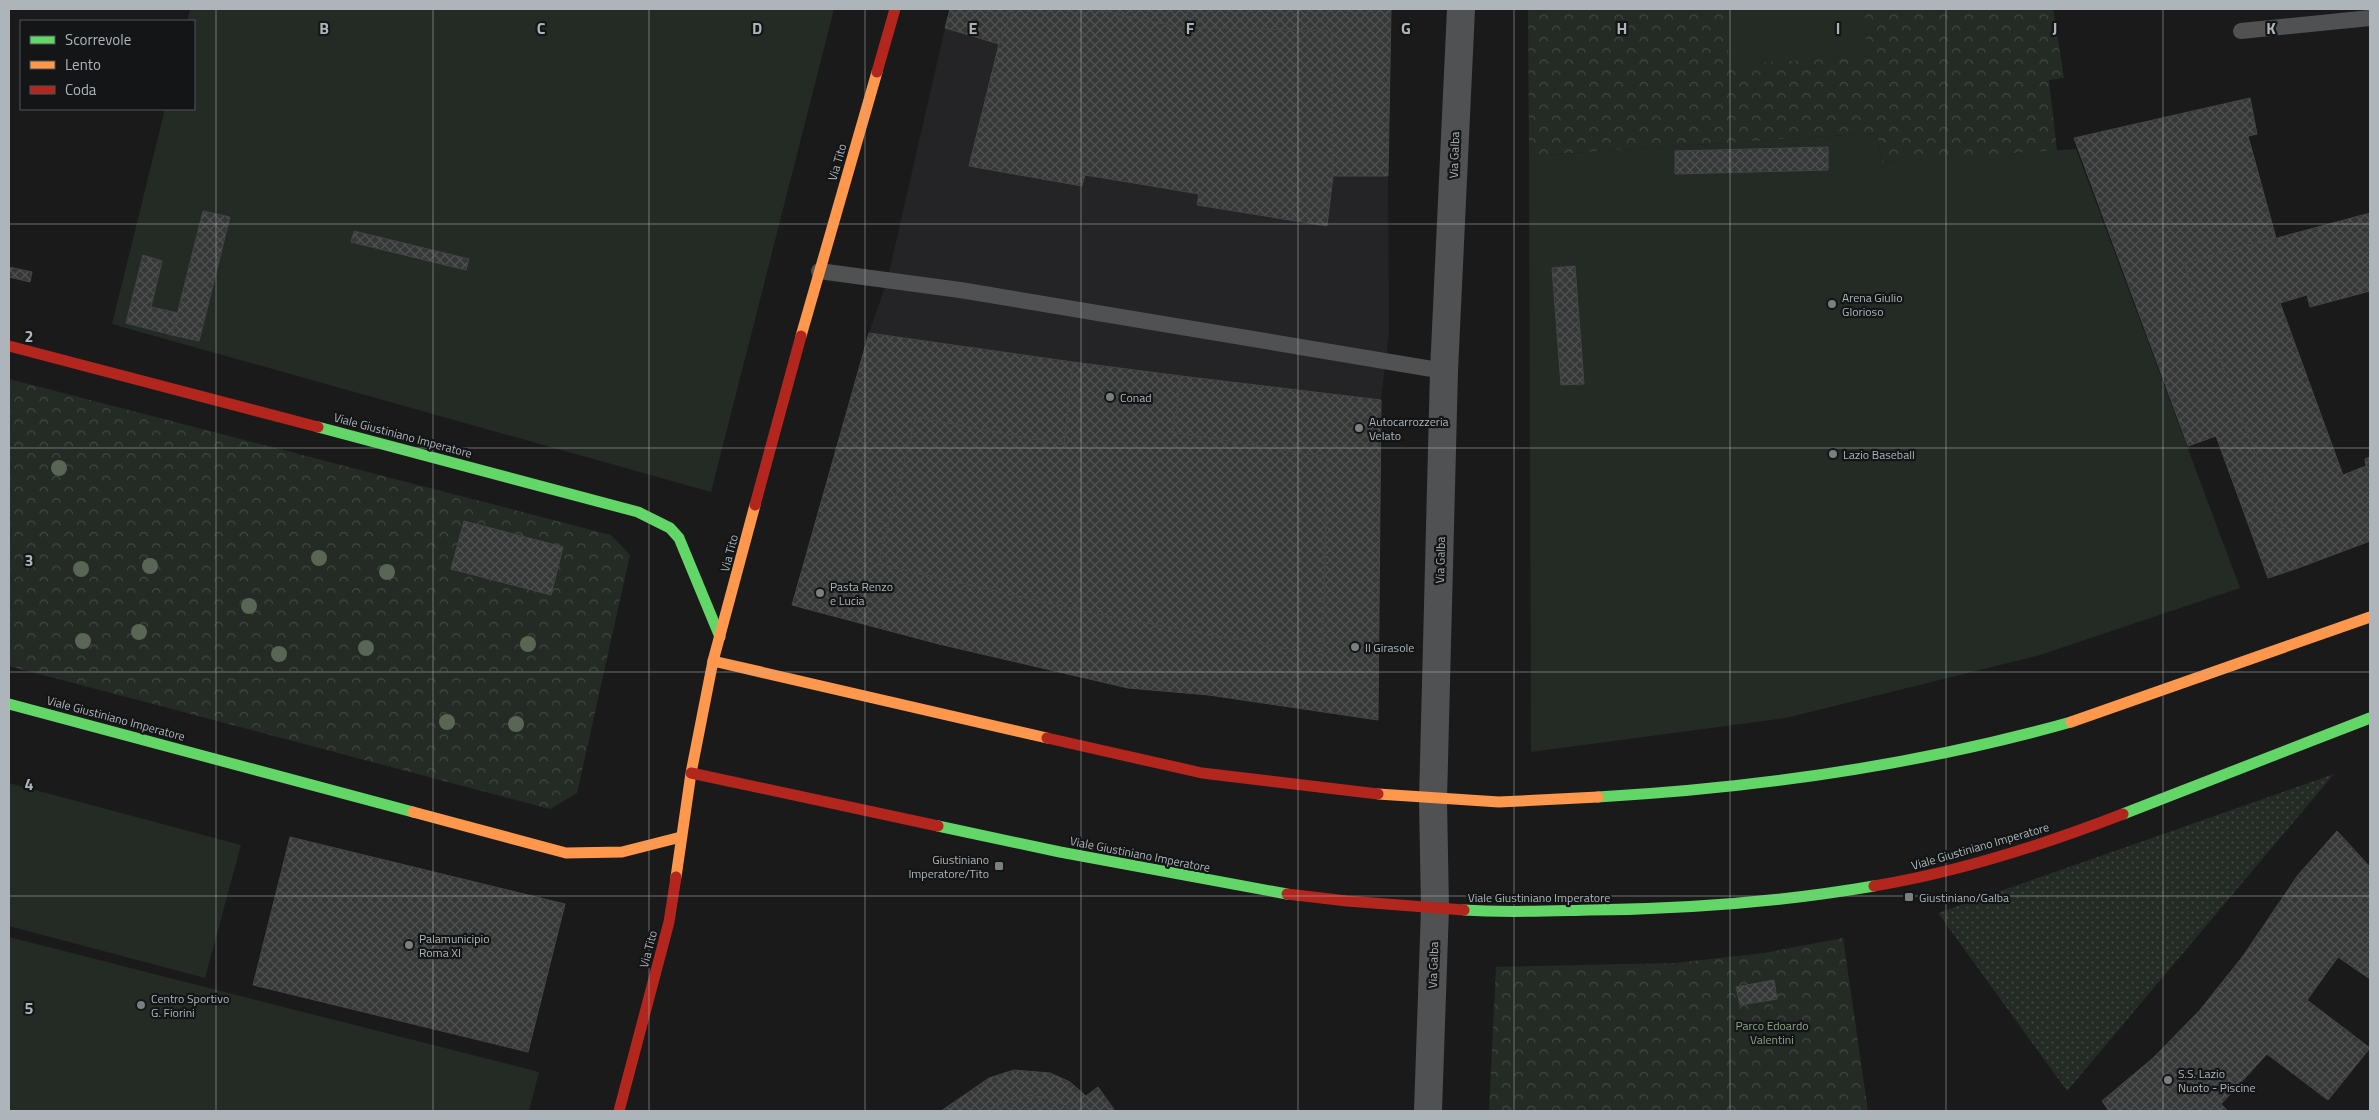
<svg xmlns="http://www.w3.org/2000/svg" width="2379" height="1120" font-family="'Titillium Web',sans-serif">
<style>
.built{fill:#242426}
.forest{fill:url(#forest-crowns)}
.garden{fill:url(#garden-dots)}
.pitch{fill:#242b24}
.building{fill:url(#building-cross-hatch);stroke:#434546}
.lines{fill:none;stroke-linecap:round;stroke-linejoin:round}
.lane{stroke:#4f5153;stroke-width:16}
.street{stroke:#4f5153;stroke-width:28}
.fast{stroke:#63d668;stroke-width:11}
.slow{stroke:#ff974d;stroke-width:11}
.jam{stroke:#b3261e;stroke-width:11}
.tree{fill:#596555}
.grid{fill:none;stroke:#adb5ba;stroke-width:1;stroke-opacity:0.55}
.poi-dot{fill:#7a7f82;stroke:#141516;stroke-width:2}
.labels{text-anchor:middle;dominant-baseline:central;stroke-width:4.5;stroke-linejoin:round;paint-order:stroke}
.street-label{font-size:12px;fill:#adb5ba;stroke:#141516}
.poi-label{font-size:12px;fill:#adb5ba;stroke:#141516;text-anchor:start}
.park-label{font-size:12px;fill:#8ca385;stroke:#141516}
.grid-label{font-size:16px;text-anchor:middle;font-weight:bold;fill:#adb5ba;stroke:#141516;stroke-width:4.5;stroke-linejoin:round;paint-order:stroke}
</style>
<defs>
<pattern id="forest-crowns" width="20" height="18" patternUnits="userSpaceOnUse" patternTransform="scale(1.25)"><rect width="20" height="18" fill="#242b24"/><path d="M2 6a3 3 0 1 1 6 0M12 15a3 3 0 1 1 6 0" fill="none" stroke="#414842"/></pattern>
<pattern id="garden-dots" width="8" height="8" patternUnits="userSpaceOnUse" patternTransform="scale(1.25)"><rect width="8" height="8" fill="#242b24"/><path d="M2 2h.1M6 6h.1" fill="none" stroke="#414842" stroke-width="1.8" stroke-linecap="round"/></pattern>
<pattern id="building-cross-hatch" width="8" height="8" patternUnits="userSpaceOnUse" patternTransform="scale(1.25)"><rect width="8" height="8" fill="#363737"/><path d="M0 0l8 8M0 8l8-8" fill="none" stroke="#505252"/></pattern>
</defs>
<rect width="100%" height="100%" fill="#1a1a1a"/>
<!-- built -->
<polygon class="built" points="1014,9 1095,9 1178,27 1333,176 1388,176 1389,333 1381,400 1181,377 869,333 887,281 945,28 999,44"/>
<!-- forest -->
<g class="forest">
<polygon points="1528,9 2053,9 2064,78 2049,80 2057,151 1882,162 1877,133 1529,156"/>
<polygon points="9,379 611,535 630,555 577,793 550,809 9,666"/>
<polygon points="1843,938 1868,1111 1489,1111 1496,967 1675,963 1764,953"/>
</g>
<!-- garden -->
<polygon class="garden" points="2334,774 2067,1091 1938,913"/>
<!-- pitch -->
<g class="pitch">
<polygon points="190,9 834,9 711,492 112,324 165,109 194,109 194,21 187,21"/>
<polygon points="1726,9 1865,9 1867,56 1729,65"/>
<polygon points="1877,133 1882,162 2076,149 2240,588 2040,655 1786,718 1531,752 1529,156"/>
<polygon points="9,783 241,845 205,978 9,926"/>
<polygon points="9,937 539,1072 529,1111 9,1111"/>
</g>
<!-- building -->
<g class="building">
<polygon points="950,9 1014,9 999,44 945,28"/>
<polygon points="1014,9 1095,9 1178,27 1332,31 1333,176 1327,226 1197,205 1199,194 1128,182 1085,175 1082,186 969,166 999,44"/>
<polygon points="1095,9 1391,9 1388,176 1333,176 1332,31 1178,27"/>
<polygon points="2250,98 2257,134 2248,136 2276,238 2184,263 2298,568 2268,578 2216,436 2188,446 2074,138"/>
<polygon points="1828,147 1828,170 1675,174 1675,151"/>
<polygon points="203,211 230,217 199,341 172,335"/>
<polygon points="2370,213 2370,291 2310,307 2307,295 2280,303 2343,475 2366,466 2365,459 2370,457 2370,541 2298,568 2184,263"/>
<polygon points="354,231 469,259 466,270 351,242"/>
<polygon points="143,255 162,261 151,307 178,313 172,335 126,323"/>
<polygon points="1575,266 1584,384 1561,385 1552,268"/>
<polygon points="9,267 32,272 30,282 9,277"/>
<polygon points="869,333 1073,362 1064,445 916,417 878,564 1097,614 1323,655 1327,457 1173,432 1181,376 1381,400 1378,720 1209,695 1128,688 939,644 792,605"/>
<polygon points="1073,362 1181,376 1173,432 1327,457 1323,655 1097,614 878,564 916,417 1064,445"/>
<polygon points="464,521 563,547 551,595 451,569"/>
<polygon points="2337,831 2370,867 2370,979 2338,957 2307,1000 2370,1048 2328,1100 2267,1054 2221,1104 2228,1111 2109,1111 2102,1101 2153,1058 2200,1010 2243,956 2298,875"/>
<polygon points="290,837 565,904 528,1052 253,985"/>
<polygon points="1774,980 1777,999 1740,1005 1736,987"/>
<polygon points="1014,1070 1050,1073 1070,1082 1086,1096 1098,1087 1115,1111 1072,1111 1057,1100 1030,1095 1001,1103 989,1111 941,1111 989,1078"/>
<polygon points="1030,1095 1057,1100 1072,1111 989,1111 1001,1103"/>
</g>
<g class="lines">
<!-- lane -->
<g class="lane">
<polyline points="2241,31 2370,18"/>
<polyline points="819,271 960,290 1444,371"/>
</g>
<!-- street -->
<polyline class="street" points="1428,1111 1435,908 1433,800 1444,371 1461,9"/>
<!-- fast -->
<g class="fast">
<polyline points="318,427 638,512 670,528 679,538 720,637"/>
<polyline points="9,704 413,812"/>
<path d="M1598,797C1757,788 1918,765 2071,722"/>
<polyline points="2123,814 2370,718"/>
<polyline points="938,826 1060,852 1287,894"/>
<path d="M1464,910C1506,913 1548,911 1590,910C1685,909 1781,902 1874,886"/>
</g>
<!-- slow -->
<g class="slow">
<polyline points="801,336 877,72"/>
<polyline points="713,661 1047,738"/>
<polyline points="2071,722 2370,617"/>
<polyline points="1378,794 1499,802 1598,797"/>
<polyline points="413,812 566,853 622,852 681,837"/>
<polyline points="676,877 691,773 713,661 755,505"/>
</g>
<!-- jam -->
<g class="jam">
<polyline points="877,72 895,9"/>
<polyline points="9,346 318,427"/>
<polyline points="755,505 801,336"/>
<polyline points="1047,738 1202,773 1378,794"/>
<polyline points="691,773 938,826"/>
<path d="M1874,886C1959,872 2043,845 2123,814"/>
<polyline points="1287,894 1347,901 1464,910"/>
<polyline points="619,1111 669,922 676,877"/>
</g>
</g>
<!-- trees -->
<g class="tree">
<circle cx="59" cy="468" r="8"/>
<circle cx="319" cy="558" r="8"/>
<circle cx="150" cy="566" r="8"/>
<circle cx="81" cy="569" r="8"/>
<circle cx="387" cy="572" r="8"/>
<circle cx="249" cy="606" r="8"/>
<circle cx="139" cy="632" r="8"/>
<circle cx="83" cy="641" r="8"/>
<circle cx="528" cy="644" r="8"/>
<circle cx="366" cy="648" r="8"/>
<circle cx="279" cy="654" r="8"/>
<circle cx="447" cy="722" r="8"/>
<circle cx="516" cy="724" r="8"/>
</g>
<!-- grid -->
<path class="grid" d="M216,9V1111M433,9V1111M649,9V1111M865,9V1111M1081,9V1111M1298,9V1111M1514,9V1111M1730,9V1111M1946,9V1111M2163,9V1111M9,224H2370M9,448H2370M9,672H2370M9,896H2370"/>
<!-- markers -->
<g class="poi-dot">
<circle cx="1832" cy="304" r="5"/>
<circle cx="1110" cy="397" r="5"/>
<circle cx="1359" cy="428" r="5"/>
<circle cx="1833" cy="454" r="5"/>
<circle cx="820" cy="593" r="5"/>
<circle cx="1355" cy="647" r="5"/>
<rect x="994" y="861" width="10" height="10" rx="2.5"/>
<rect x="1904" y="892" width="10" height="10" rx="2.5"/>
<circle cx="409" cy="945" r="5"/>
<circle cx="141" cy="1005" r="5"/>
<circle cx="2168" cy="1080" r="5"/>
</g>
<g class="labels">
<!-- street labels -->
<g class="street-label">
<text transform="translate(1454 155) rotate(-88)">Via Galba</text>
<text transform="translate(837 162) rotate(-74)">Via Tito</text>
<text transform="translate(403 435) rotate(15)">Viale Giustiniano Imperatore</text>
<text transform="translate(729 553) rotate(-75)">Via Tito</text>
<text transform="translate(1440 560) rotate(-89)">Via Galba</text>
<text transform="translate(116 718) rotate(15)">Viale Giustiniano Imperatore</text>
<text transform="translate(1980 846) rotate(-16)">Viale Giustiniano Imperatore</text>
<text transform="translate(1140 854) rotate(11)">Viale Giustiniano Imperatore</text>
<text x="1539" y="897">Viale Giustiniano Imperatore</text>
<text transform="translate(648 949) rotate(-75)">Via Tito</text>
<text transform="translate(1433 965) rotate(-88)">Via Galba</text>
</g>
<!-- poi labels -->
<g class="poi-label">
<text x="1842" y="297">Arena Giulio<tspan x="1842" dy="14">Glorioso</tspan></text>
<text x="1120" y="397">Conad</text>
<text x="1369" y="421">Autocarrozzeria<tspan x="1369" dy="14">Velato</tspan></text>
<text x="1843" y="454">Lazio Baseball</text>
<text x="830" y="586">Pasta Renzo<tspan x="830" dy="14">e Lucia</tspan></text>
<text x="1365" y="647">Il Girasole</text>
<text x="989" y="859" text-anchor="end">Giustiniano<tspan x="989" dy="14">Imperatore/Tito</tspan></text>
<text x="1919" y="897">Giustiniano/Galba</text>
<text x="419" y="938">Palamunicipio<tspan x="419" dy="14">Roma XI</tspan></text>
<text x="151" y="998">Centro Sportivo<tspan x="151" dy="14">G. Fiorini</tspan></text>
<text x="2178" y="1073">S.S. Lazio<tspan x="2178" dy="14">Nuoto - Piscine</tspan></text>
</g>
<!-- park labels -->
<g class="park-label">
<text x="1772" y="1025">Parco Edoardo<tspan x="1772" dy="14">Valentini</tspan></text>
</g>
</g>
<g class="grid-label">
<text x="324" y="34">B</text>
<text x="541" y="34">C</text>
<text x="757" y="34">D</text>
<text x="973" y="34">E</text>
<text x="1190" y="34">F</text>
<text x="1406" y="34">G</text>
<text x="1622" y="34">H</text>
<text x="1838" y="34">I</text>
<text x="2055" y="34">J</text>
<text x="2271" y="34">K</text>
<text x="29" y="342">2</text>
<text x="29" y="566">3</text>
<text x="29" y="790">4</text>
<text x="29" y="1014">5</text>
</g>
<!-- border -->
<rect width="2379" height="1120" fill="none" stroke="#adb5ba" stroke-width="20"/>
<!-- legend -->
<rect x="20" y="20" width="175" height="90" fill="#141516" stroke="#515558"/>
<rect x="30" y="36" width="25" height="8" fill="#63d668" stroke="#515558"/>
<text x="65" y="45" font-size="15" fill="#adb5ba">Scorrevole</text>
<rect x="30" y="61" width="25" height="8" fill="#ff974d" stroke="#515558"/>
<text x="65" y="70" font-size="15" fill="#adb5ba">Lento</text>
<rect x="30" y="86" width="25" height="8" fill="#b3261e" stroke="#515558"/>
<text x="65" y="95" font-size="15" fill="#adb5ba">Coda</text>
</svg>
